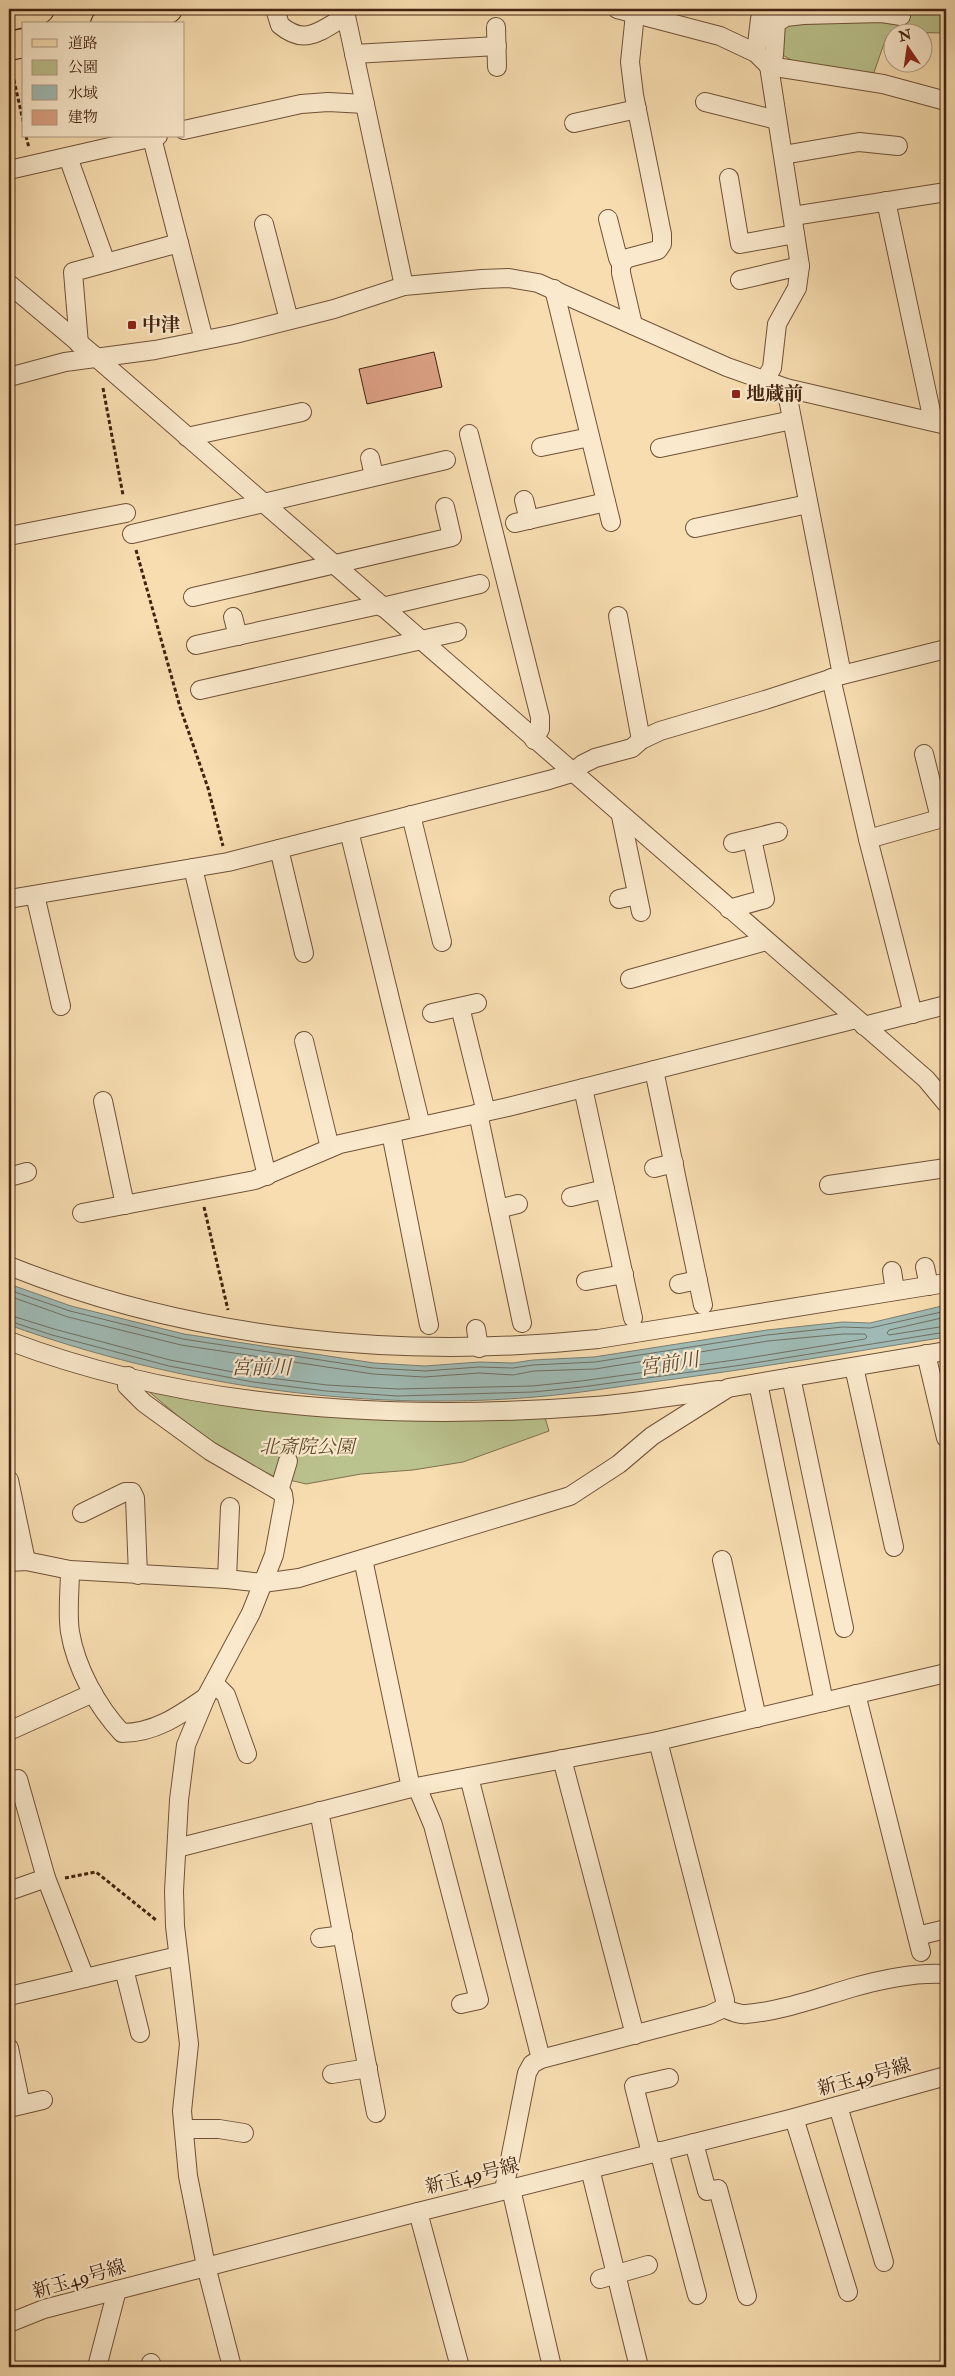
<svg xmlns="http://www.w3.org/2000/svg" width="955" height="2376" font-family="'IM FELL Double Pica','Noto Serif JP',serif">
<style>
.green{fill:#bac28d;stroke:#7e724e}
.water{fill:#9fbab4;stroke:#7a7e72}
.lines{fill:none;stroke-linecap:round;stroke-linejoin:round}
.shore{stroke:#716e62;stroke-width:1}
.building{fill:#dba083;stroke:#432310}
.minor-casing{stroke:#705238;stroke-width:20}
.primary-casing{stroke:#432310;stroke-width:30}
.path{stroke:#432310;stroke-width:3;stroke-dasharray:4 2.5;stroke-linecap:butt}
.minor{stroke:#fae9cc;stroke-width:18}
.primary{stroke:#f7ddb0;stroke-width:28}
.poi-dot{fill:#8f2418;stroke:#fae9cc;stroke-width:2}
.labels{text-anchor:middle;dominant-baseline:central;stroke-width:4.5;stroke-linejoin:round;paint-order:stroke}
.poi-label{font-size:19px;font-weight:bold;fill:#432310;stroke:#fae9cc;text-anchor:start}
.park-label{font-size:19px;font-style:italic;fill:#614b2f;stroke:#fae9cc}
.street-label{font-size:19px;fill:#432310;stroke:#fae9cc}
.water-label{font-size:20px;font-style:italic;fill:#5a4939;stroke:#fae9cc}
</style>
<rect width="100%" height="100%" fill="#f7ddb0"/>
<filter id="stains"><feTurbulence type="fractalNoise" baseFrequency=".004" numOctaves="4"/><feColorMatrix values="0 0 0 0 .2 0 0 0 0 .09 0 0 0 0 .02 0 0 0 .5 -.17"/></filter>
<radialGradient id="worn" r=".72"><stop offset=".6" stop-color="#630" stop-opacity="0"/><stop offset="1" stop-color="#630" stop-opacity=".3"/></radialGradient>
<!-- green -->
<g class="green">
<polygon points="828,9 946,9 946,33 892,32 892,37 886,38 873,75 796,63 781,54 782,27"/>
<polygon points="147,1390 544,1414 549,1431 463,1462 413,1470 361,1474 306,1484 273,1476 216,1448"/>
</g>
<!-- water -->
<path class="water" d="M9,1284L71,1306L184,1334L374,1363L425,1366L479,1362L513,1363L533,1360L594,1357L767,1330L843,1322L870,1323L946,1305V1337C858,1351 770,1366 682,1378C633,1384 584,1393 535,1397C358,1412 176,1385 9,1325Z"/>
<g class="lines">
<!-- shore -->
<g class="shore">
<polyline points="9,1290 70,1311 183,1339 373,1368 425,1371 479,1367 513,1368 533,1365 595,1362 767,1335 843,1327 870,1328 946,1311"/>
<polyline points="9,1296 68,1317 181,1345 373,1374 424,1377 479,1373 513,1375 534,1371 595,1369 768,1341 843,1334 865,1334 867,1337 865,1339 742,1359 581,1381 532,1386 398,1389 327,1385 254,1376 170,1360 54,1329 9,1315"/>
<polyline points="946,1317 889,1330 887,1333 889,1335 946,1326"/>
<polyline points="9,1321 52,1335 169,1366 253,1382 326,1391 397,1396 533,1392 582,1387 742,1365 946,1332"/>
</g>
</g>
<!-- building -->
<polygon class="building" points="434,352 442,387 367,404 359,369"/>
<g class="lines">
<!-- minor casing -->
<g class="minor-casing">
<g id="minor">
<path d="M275,9L280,25C306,47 321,30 346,16L404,286"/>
<polyline points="617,9 720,36 756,53 769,66 883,84 946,101"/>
<polyline points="496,27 497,67"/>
<polyline points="756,53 760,19 765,9"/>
<polyline points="354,54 497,46"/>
<polyline points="705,102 777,120"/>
<polyline points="574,123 637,109"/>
<polyline points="184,130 301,104 328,102 365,104"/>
<polyline points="152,138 204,340"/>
<polyline points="783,155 859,142 898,146"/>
<polyline points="68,157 106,263"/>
<polyline points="9,170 158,136"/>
<polyline points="729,178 740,244 795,234"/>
<polyline points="886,201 933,421"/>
<polyline points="793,216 946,192"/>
<polyline points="608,219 618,258 621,264"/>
<polyline points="264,224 289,320"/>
<polyline points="740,280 800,266"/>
<polyline points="9,284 97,358 926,1079 946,1103"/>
<polyline points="554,289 611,522"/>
<polyline points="633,325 621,273 621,264 628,258 658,250 662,244 662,234 634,95 630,62 635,14"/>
<polyline points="79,344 73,272 179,243"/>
<polyline points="9,377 65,362 155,350 235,334 334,309 404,286 482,279 509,278 538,283 727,367 786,388 946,425"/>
<polyline points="765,379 772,368 777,324 797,288 800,266 769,66 774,55 776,23 786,17 803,15 882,13 901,16"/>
<polyline points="786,388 842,675"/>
<polyline points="469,434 540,717 540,729 534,740"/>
<polyline points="187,437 302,412"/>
<polyline points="541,447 590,437"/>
<polyline points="660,448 792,420"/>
<polyline points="370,458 374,476"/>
<polyline points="524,500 529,520"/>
<polyline points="515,523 606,502"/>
<polyline points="695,528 808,504"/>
<polyline points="132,534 446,460"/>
<polyline points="9,536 126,513"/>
<polyline points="193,597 452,537 445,507"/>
<polyline points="382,607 480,584"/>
<polyline points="618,616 641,740"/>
<polyline points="233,617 238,636"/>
<polyline points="196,645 379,605"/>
<polyline points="831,678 868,839 913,1014"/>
<polyline points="200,690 457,632"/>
<polyline points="924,754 940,818"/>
<polyline points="411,815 442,942"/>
<polyline points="621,816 641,912"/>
<polyline points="349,831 421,1126"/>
<polyline points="868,839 946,817"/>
<polyline points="733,843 778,832"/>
<polyline points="279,849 304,953"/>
<polyline points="193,868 267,1176"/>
<polyline points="35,895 61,1006"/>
<polyline points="9,899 228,862 549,780 572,773 583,764 595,758 632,748 641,740 660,731 765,700 842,675 946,649"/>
<polyline points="619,899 637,895"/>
<polyline points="729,909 765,899 752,839"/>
<polyline points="630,979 766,941"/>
<polyline points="460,1007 486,1112"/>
<polyline points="432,1013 477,1003"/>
<polyline points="864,1026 946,1005"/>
<polyline points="304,1041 330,1148"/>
<polyline points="654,1070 703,1305"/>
<polyline points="583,1088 633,1318"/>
<polyline points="103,1101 125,1205"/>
<polyline points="478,1113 522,1323"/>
<polyline points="391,1133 429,1325"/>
<polyline points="654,1168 674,1163"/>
<polyline points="9,1177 27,1172"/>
<polyline points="829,1185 946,1168"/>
<polyline points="571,1197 605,1189"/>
<polyline points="498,1209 518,1204"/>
<polyline points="82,1213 255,1180 340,1144 508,1107 856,1019"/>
<path d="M9,1266C195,1340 399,1360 598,1339L946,1283"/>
<polyline points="925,1267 929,1286"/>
<polyline points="892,1271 895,1291"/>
<polyline points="586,1281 624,1274"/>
<polyline points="679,1284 698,1280"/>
<polyline points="476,1329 479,1348"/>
<path d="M9,1341C193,1411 400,1421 595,1406C636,1403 678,1395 719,1390"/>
<polyline points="926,1354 946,1438"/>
<polyline points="854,1367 894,1547"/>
<polyline points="128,1376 127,1386 144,1403 210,1451 279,1491 283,1494 284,1501 274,1555 251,1613 206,1697 186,1745 179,1800 174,1891 175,1926 189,2044 182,2111 188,2176 206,2266 232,2367"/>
<polyline points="791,1377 844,1628"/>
<polyline points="758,1383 824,1702"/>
<polyline points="9,1480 26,1561"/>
<polyline points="279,1491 288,1461"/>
<polyline points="82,1513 125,1492 132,1492 135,1498 138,1575"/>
<polyline points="363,1559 411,1788"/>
<polyline points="722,1560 757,1718"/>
<polyline points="9,1562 26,1561 70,1570 227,1579 263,1583 299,1578 570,1496 619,1464 652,1436 728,1388 946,1351"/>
<path d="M70,1570C70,1590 67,1612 70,1632C76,1668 97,1706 122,1733C155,1733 180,1715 206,1697"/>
<polyline points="227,1579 230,1507"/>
<polyline points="214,1683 226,1695 247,1754"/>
<polyline points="856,1694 921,1952"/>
<polyline points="9,1731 93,1693"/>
<polyline points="562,1759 635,2035"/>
<polyline points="469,1777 541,2059"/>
<polyline points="9,1782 18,1779 46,1878 9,1891"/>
<polyline points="417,1787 433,1825 479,2000 461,2004"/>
<polyline points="319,1811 376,2113"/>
<polyline points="177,1848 411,1788 658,1741 946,1673"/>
<polyline points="46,1878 85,1978"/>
<polyline points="917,1936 946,1929"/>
<polyline points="320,1938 343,1935"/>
<polyline points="124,1969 140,2033"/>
<polyline points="9,1996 178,1956"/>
<path d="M724,2008C731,2011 739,2015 746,2014C782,2011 817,1998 851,1988C882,1979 914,1972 946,1974"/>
<polyline points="9,2048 21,2105"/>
<polyline points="332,2074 368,2068"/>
<polyline points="838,2106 884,2262"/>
<polyline points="9,2108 43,2100"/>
<polyline points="794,2118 848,2292"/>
<polyline points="184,2129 219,2129 244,2133"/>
<polyline points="694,2143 707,2191 718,2189 747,2296"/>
<polyline points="659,2151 697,2295"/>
<polyline points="651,2153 634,2086 669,2078"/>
<polyline points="590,2169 639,2367"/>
<polyline points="511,2189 552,2367"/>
<polyline points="504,2190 527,2073 532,2064 541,2059 709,2015 724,2008 725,2000 658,1741"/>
<polyline points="418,2212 460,2367"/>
<polyline points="600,2279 648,2265"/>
<polyline points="9,2323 44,2309 418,2212 794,2118 946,2076"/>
<polyline points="151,2363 152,2367"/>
<polyline points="97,2367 117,2290"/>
</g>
</g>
<!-- primary casing -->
<g class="primary-casing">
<g id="primary">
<polyline points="9,16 40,9"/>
<polyline points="105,24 168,9"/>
<polyline points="9,46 24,43"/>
</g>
</g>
<!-- path -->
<g class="path">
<polyline points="11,67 24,125"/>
<polyline points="26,136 29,148"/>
<polyline points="103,388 123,495"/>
<polyline points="136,550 180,707 208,788 223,846"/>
<polyline points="204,1207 228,1310"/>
<polyline points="65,1878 96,1872 156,1920"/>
</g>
<!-- minor -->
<use href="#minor" class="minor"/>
<!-- primary -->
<use href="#primary" class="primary"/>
</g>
<!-- markers -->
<g class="poi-dot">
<rect x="127" y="320" width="10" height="10" rx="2.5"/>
<rect x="731" y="389" width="10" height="10" rx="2.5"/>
</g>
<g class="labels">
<!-- poi labels -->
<g class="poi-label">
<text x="142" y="325">中津</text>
<text x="746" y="394">地蔵前</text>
</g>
<!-- park labels -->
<g class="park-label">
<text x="307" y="1447">北斎院公園</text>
</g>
<!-- street labels -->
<g class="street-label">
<text transform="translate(864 2077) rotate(-15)">新玉49号線</text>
<text transform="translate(472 2176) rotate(-14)">新玉49号線</text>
<text transform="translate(79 2279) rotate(-16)">新玉49号線</text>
</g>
<!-- water labels -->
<g class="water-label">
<text transform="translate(669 1364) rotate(-9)">宮前川</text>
<text x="261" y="1367">宮前川</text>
</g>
</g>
<!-- margin -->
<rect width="955" height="2376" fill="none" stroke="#f7ddb0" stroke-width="30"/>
<rect x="10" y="10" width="935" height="2356" fill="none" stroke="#432310" stroke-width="2.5"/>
<rect x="15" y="15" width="925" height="2346" fill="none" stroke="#432310"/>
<!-- legend -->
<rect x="22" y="22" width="162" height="115" fill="#fae9cc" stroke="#b19a81"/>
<rect x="32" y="39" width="25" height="8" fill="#f7ddb0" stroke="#b19a81"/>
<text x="68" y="48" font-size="15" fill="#432310">道路</text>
<rect x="32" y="60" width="25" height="15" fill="#bac28d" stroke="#b19a81"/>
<text x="68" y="72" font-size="15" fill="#432310">公園</text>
<rect x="32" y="85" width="25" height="15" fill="#9fbab4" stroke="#b19a81"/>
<text x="68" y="98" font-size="15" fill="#432310">水域</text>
<rect x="32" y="110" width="25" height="15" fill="#dba083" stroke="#b19a81"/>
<text x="68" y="122" font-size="15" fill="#432310">建物</text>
<!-- north arrow -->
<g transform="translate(908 48) rotate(347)"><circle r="24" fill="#fae9cc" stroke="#b19a81"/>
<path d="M0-4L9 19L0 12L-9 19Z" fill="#8f2418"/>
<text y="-8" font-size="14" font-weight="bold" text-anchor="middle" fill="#432310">N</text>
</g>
<rect width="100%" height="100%" filter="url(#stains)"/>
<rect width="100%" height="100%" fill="url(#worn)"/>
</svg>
